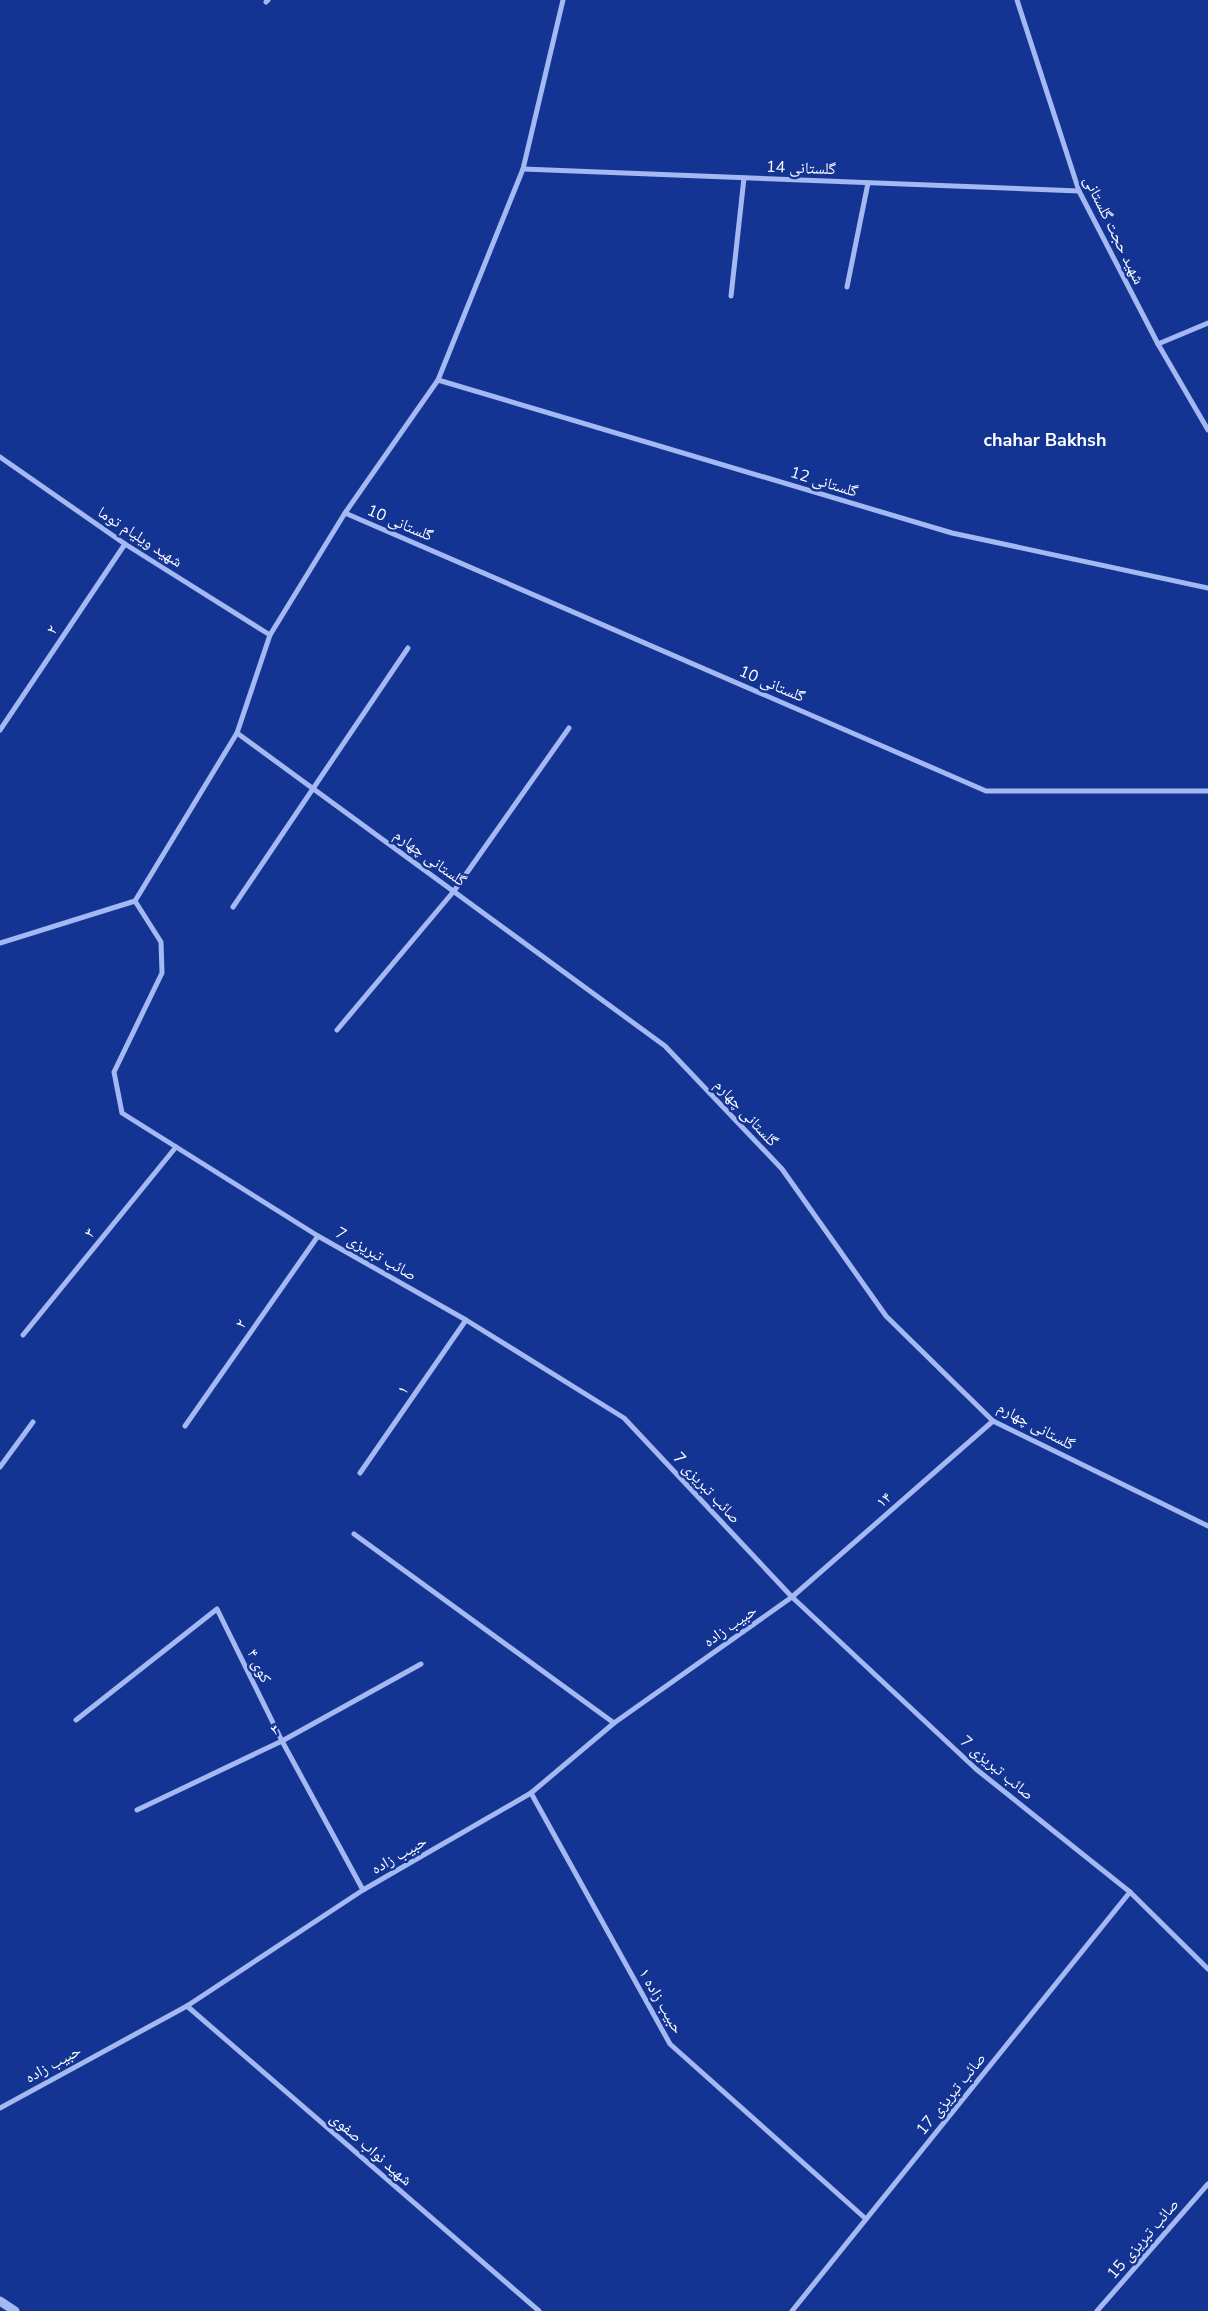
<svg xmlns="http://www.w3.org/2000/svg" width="1208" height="2311" font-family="'Nunito Sans','Noto Naskh Arabic',sans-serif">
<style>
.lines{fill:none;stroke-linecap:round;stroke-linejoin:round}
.minor{stroke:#a4b8f2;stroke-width:5}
.tertiary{stroke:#a4b8f2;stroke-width:9}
.labels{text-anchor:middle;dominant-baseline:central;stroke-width:5;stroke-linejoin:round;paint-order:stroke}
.street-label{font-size:16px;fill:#fff;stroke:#143494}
.neighbourhood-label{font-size:18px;font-weight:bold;fill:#fff;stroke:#143494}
</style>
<rect width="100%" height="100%" fill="#143494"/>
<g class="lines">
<!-- minor -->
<g class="minor">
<polyline points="1017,0 1079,191 1158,344 1208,430"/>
<polyline points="266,2 268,0"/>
<polyline points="523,169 1079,191"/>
<polyline points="847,287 868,183"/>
<polyline points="731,296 744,178"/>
<polyline points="1158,344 1208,323"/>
<polyline points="438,380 952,533 1208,588"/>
<polyline points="0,457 125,544 270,635"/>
<polyline points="345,513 986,791 1208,791"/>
<polyline points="0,730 125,544"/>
<polyline points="237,733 665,1046 782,1169 886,1316 993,1421 1208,1526"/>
<polyline points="135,901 161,942 162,973 114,1072 122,1113 318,1236 466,1320 624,1418 792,1597 976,1769 1130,1892 1208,1969"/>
<polyline points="135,901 237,733 270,635 345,513 438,380 523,169 563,0"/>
<polyline points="233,907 408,648"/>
<polyline points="0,943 135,901"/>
<polyline points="337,1030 454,891 569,728"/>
<polyline points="23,1335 176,1147"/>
<polyline points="185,1426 318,1236"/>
<polyline points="0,1467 33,1422"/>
<polyline points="360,1473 466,1320"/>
<polyline points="354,1534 614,1723"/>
<polyline points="76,1720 217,1609 282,1741 363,1890"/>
<polyline points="531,1793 670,2044 866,2219"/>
<polyline points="137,1810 282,1741 421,1664"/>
<polyline points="187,2006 539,2311"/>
<polyline points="0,2108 187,2006 363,1890 531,1793 614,1723 792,1597 993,1421"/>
<polyline points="792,2311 1130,1892"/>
<polyline points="1097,2311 1208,2184"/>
</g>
<!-- tertiary -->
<polyline class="tertiary" points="0,2301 15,2311"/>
</g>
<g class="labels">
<!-- street labels -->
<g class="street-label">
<text transform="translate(801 168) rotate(2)">گلستانی 14</text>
<text transform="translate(1114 230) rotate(64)">شهید حجت گلستانی</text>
<text transform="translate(824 482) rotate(17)">گلستانی 12</text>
<text transform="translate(400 523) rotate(23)">گلستانی 10</text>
<text transform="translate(140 537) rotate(33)">شهید ویلیام توما</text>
<text transform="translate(52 630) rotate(-56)">۲</text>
<text transform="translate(772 684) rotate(23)">گلستانی 10</text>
<text transform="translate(430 858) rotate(36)">گلستانی چهارم</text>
<text transform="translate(746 1113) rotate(47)">گلستانی چهارم</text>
<text transform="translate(90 1233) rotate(-51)">۳</text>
<text transform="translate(376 1254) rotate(30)">صائب تبریزی 7</text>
<text transform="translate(241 1324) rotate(-55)">۲</text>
<text transform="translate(403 1390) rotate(-55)">۱</text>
<text transform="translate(1036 1426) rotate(28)">گلستانی چهارم</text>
<text transform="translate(707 1488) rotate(47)">صائب تبریزی 7</text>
<text transform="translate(884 1500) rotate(-41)">۱۴</text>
<text transform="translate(730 1626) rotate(-35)">حبیب زاده</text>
<text transform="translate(259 1666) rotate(64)">کوی ۴</text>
<text transform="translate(275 1730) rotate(-27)">۳</text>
<text transform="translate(997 1768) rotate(40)">صائب تبریزی 7</text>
<text transform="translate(399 1855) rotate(-30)">حبیب زاده</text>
<text transform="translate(661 2001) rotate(60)">حبیب زاده ۱</text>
<text transform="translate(53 2064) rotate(-29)">حبیب زاده</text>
<text transform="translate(951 2094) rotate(-51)">صائب تبریزی 17</text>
<text transform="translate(371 2149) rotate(41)">شهید نواب صفوی</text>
<text transform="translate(1143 2239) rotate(-49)">صائب تبریزی 15</text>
</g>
<!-- neighbourhood labels -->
<g class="neighbourhood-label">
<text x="1045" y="440">chahar Bakhsh</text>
</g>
</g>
</svg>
